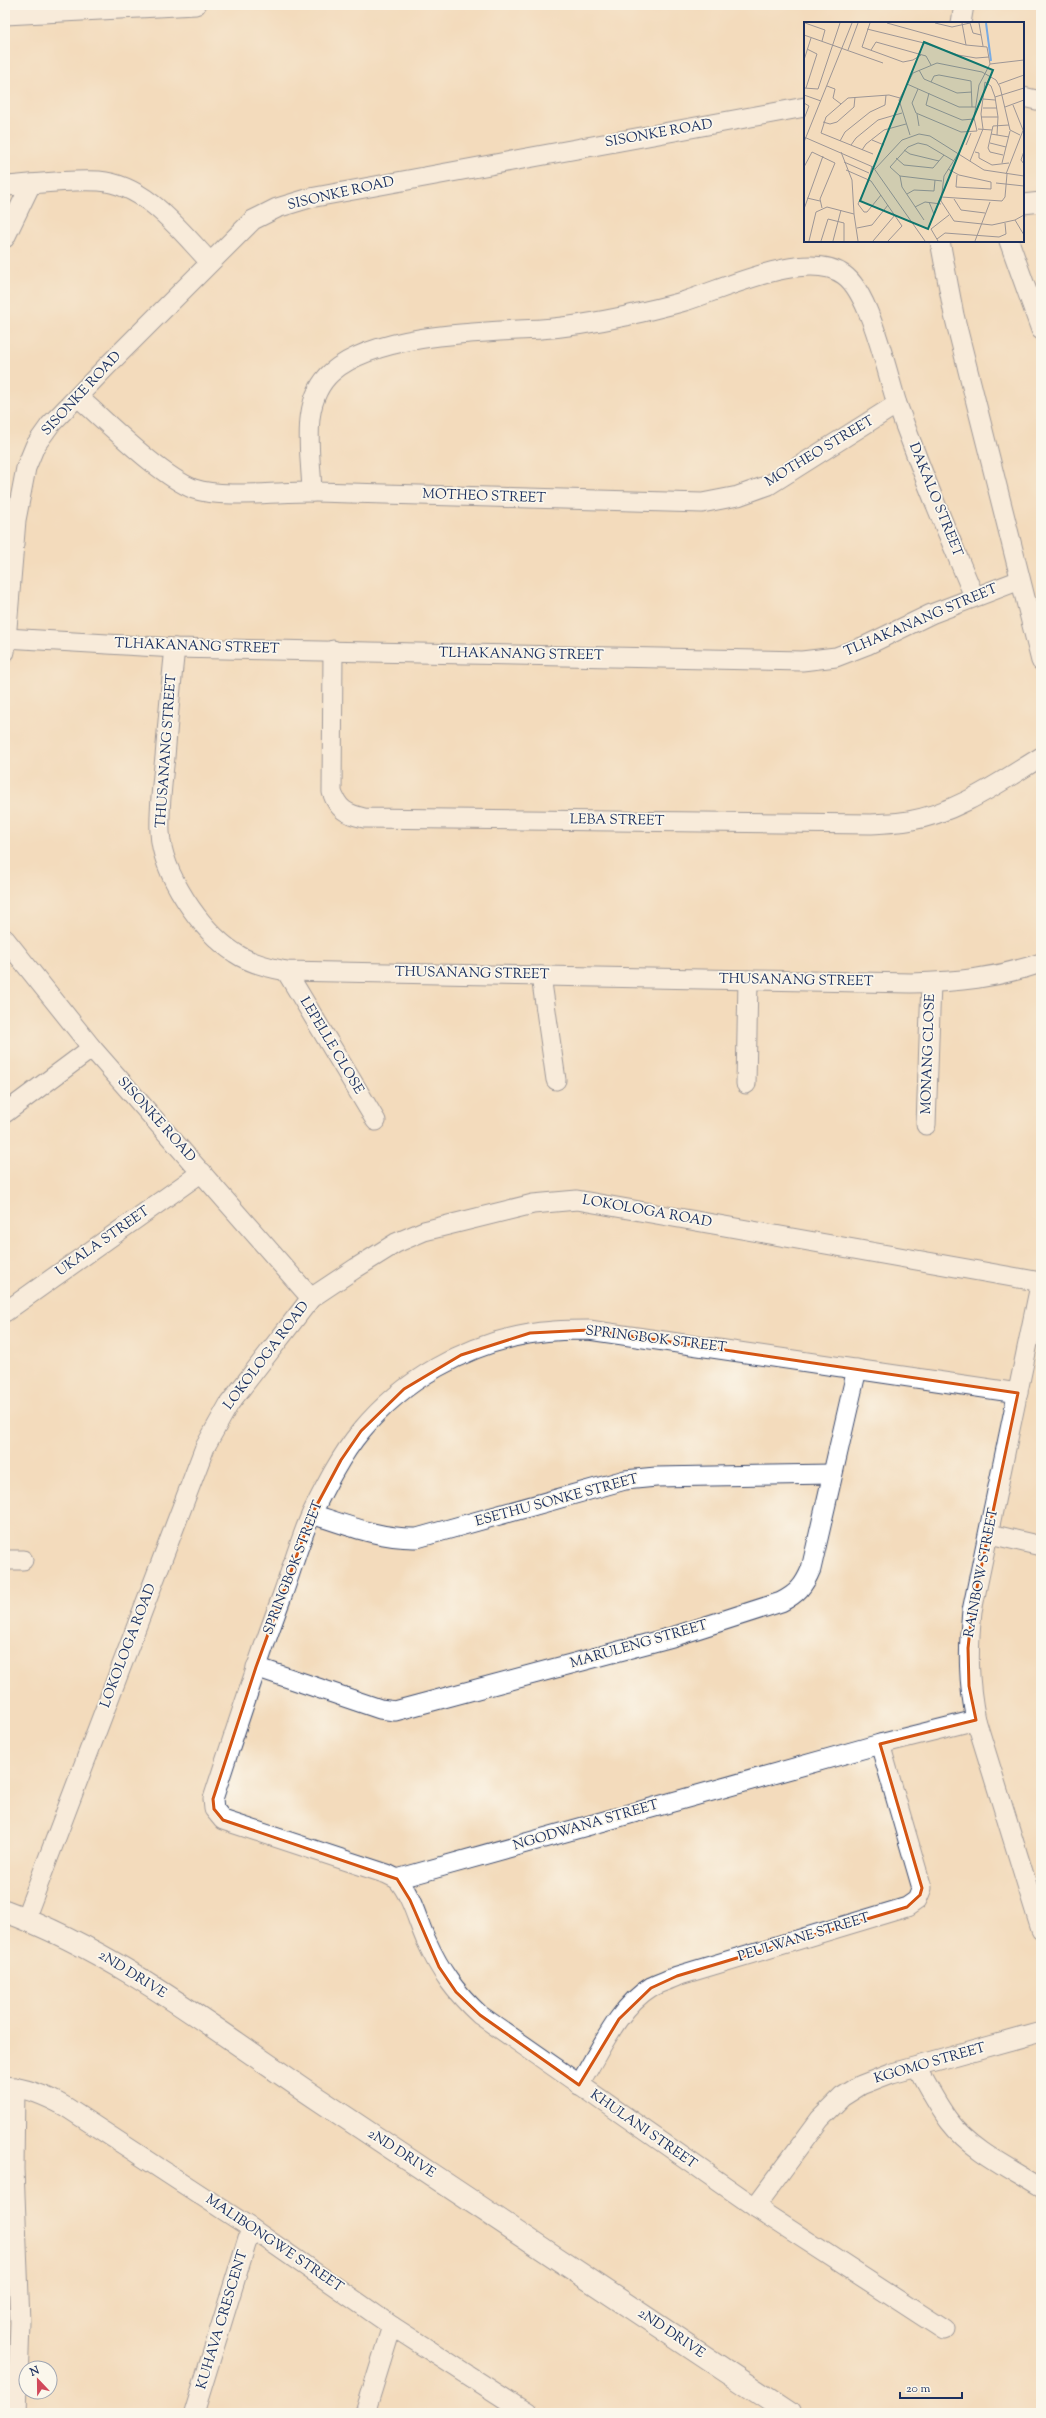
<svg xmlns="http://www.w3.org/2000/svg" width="1046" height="2418" font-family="'Sorts Mill Goudy',serif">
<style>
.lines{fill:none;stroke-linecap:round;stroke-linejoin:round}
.minor-casing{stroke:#3b496c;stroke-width:21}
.tertiary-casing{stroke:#3b496c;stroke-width:24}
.minor{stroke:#fff;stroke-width:19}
.tertiary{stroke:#fff;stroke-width:22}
.marked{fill:none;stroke:#d45514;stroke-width:3;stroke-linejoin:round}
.labels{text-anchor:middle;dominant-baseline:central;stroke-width:3.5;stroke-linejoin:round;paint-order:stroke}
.street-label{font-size:14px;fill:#1b2f5e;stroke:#fbf7ec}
.inset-river{fill:none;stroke:#77abe4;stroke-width:2}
.inset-road{fill:none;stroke:#9d9696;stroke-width:1}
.view{fill:#0f766e;fill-opacity:0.15;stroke:#0f766e;stroke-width:2}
.inset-edge{fill:none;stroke:#1b2f5e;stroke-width:2}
</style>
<rect width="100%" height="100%" fill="#fbf7ec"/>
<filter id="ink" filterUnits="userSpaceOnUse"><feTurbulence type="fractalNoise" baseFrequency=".025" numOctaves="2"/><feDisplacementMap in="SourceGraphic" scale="8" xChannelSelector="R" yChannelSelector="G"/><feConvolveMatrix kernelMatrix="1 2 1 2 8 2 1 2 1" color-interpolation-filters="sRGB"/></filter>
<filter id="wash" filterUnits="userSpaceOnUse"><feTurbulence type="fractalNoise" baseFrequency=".012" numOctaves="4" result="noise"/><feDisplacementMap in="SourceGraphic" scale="16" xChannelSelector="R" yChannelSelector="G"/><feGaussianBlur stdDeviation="0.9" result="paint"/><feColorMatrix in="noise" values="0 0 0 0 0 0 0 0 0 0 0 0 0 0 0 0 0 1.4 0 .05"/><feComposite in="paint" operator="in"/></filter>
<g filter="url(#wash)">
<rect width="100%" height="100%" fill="#f3dbbc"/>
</g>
<g filter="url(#ink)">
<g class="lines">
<!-- minor casing -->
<g class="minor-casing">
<g id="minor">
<polyline points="5,15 196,5"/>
<polyline points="961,23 964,5"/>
<polyline points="1023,97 1041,101"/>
<path d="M5,186C36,184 69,179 99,181C147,185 180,231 210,262"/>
<polyline points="1023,204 1041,202"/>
<polyline points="5,238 31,184"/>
<polyline points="940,241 954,315 1041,661"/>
<polyline points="1009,241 1041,330"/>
<path d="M78,397C108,423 159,475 194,489C222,499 284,491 316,492C445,496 574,499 702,503L738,496L769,485L897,404"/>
<path d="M312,492C311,453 299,401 332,372C377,333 483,332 541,329C569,327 598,322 626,316C645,311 665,307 685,301C724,289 808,248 844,275C870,293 887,373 897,404C903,420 909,436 915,452C933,500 954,548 974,596"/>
<polyline points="6,638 175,648 802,661 836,657 867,645 931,614 1020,580"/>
<path d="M175,648C171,684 168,720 165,757C162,782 159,807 160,832C162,874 200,930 235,953C248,962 270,968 286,971L911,983C958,982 996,978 1041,963"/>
<path d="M333,650L332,792C338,809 346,814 364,818L871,824C884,823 896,823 908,821C957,813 1000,782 1041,757"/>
<polyline points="5,652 16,520 26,468 35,446 50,425 109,364 253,220 277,208 310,198 805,107"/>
<polyline points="5,939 92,1048 311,1298"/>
<polyline points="286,971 376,1121"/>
<polyline points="541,976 556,1080"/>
<polyline points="746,1084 748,980"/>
<polyline points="5,1113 92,1048"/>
<polyline points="926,1125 931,983"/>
<path d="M1041,1281L972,1611C968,1650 968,1681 976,1720L1041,1930"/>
<polyline points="5,1312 202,1172"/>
<path d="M312,1514C346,1525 380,1539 417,1538L625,1480L656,1477L832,1474"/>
<polyline points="990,1534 1041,1546"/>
<polyline points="5,1560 23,1560"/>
<path d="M256,1667L380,1709L395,1711L672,1637L781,1602C797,1594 804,1586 811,1569L857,1369"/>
<path d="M976,1720L880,1744L397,1879L387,1874L223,1820L214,1809L213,1799C235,1731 257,1663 282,1596C292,1569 300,1539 312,1513C326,1485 341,1455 361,1431C403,1380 465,1345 529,1334C549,1330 569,1330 589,1330L1018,1393"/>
<path d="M397,1879C412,1896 417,1920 426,1940C440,1971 455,1992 480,2015L755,2207L944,2330"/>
<polyline points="25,1919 205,1447 229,1404 311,1298 356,1268 396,1243 424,1231 533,1204 577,1200 1041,1282"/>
<path d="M917,2067C927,2085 937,2105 950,2122C972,2151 1011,2169 1041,2188"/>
<path d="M579,2085C599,2053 618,2007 651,1987C659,1983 669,1980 677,1976L907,1907L917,1900L922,1888L880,1744"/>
<path d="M5,2086C28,2088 47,2096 66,2107L251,2228L392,2326L527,2413"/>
<polyline points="15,2087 14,2169 20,2322 17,2413"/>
<polyline points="755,2207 820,2119 842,2097 861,2085 892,2073 1041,2032"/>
<polyline points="194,2413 251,2228"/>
<polyline points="365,2413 392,2326"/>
</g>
</g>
<!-- tertiary casing -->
<g class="tertiary-casing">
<path id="tertiary" d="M5,1911C121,1954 219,2033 321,2101C477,2206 634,2309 789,2413"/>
</g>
<!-- minor -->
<use href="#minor" class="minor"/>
<!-- tertiary -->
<use href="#tertiary" class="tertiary"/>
</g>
</g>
<!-- marked area -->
<path d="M0 0H1046V2418H0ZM589,1330L1018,1393L972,1611L968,1648L969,1686L976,1720L880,1744L922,1888L920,1895L907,1907L677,1976L651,1988L619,2019L579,2085L480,2015L456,1992L439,1967L410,1900L397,1879L223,1820L214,1809L213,1799L256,1667L312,1514L341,1460L361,1431L404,1389L461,1355L530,1333Z" fill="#f3dbbc" fill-opacity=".55" fill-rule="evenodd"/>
<path class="marked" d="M589,1330L1018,1393L972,1611L968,1648L969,1686L976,1720L880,1744L922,1888L920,1895L907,1907L677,1976L651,1988L619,2019L579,2085L480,2015L456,1992L439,1967L410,1900L397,1879L223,1820L214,1809L213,1799L256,1667L312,1514L341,1460L361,1431L404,1389L461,1355L530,1333Z"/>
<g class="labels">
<!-- street labels -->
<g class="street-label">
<text transform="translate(659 134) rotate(-10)">SISONKE ROAD</text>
<text transform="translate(341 194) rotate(-13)">SISONKE ROAD</text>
<text transform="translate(82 394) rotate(-47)">SISONKE ROAD</text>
<text transform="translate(820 452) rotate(-31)">MOTHEO STREET</text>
<text transform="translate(484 497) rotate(2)">MOTHEO STREET</text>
<text transform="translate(935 500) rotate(68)">DAKALO STREET</text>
<text transform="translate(921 621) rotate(-23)">TLHAKANANG STREET</text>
<text transform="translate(197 647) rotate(2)">TLHAKANANG STREET</text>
<text transform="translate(521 655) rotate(1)">TLHAKANANG STREET</text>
<text transform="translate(167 751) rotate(-86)">THUSANANG STREET</text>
<text transform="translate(617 821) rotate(1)">LEBA STREET</text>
<text transform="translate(472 974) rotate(1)">THUSANANG STREET</text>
<text transform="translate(796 981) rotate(1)">THUSANANG STREET</text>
<text transform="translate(331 1046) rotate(59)">LEPELLE CLOSE</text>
<text transform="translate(929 1054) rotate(-88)">MONANG CLOSE</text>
<text transform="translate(156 1120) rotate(48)">SISONKE ROAD</text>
<text transform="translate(647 1212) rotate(10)">LOKOLOGA ROAD</text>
<text transform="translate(103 1242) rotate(-35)">UKALA STREET</text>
<text transform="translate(656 1340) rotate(7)">SPRINGBOK STREET</text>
<text transform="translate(267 1356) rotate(-53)">LOKOLOGA ROAD</text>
<text transform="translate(557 1501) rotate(-15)">ESETHU SONKE STREET</text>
<text transform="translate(294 1568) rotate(-69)">SPRINGBOK STREET</text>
<text transform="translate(982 1573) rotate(-79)">RAINBOW STREET</text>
<text transform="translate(639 1645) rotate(-16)">MARULENG STREET</text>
<text transform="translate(129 1646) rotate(-69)">LOKOLOGA ROAD</text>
<text transform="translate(586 1826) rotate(-16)">NGODWANA STREET</text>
<text transform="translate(804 1938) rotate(-17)">PEULWANE STREET</text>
<text transform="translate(132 1975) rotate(32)">2ND DRIVE</text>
<text transform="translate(930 2064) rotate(-16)">KGOMO STREET</text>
<text transform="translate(643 2130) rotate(35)">KHULANI STREET</text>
<text transform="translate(401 2154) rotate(33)">2ND DRIVE</text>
<text transform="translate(274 2244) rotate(34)">MALIBONGWE STREET</text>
<text transform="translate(223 2320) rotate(-73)">KUHAVA CRESCENT</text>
<text transform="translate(671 2334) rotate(34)">2ND DRIVE</text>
</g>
</g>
<!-- overview -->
<g transform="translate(804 22)">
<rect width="220" height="220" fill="#f3dbbc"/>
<path class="inset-river" d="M182,1L187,39"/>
<path class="inset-road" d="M1,1L21,8L18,19M66,1L58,25L99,40L109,38L117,33M83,1L162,23L183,25L186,42L175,63L170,96L173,109L157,110L112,91L108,81L114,67M131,1L148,5L166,1L169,11L177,13M158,1L162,23M175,1L179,24M63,7L120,21L154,33L172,36L185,35M0,13L79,41M44,28L54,1M67,28L72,20L122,34L127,43M0,38L7,16M186,42L220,38M115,48L120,57L153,71L168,70M127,60L130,54L135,53L167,59L168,85M103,62L155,85H172M195,62L220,53M23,64L31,67L29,76L37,82M0,66L14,67L36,1M2,66L13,32L3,27M125,71L122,83L158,98L170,97M0,73L17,79M191,75L220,66M179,77L191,78M0,81L5,84L0,97M209,83L219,108M201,85L220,78M179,86H193M113,92L115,104M177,95H194M19,100L26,102L33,100L50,85L51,75M174,107L188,108M187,112L205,115M106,113L95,78L109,51L133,41L178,50L192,58L196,65L206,108L216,113M0,115L69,145L121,219M68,118L80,123M36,119L41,110L66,90L81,83L82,73M0,120L48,1M186,121L202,125M47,123L52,116L74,98L98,91M162,123L167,111M58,128L62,122L80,108L102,102M100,128L106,132L135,139M220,129L217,138L220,142M37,130L48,158L50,192M171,130L175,131V136L188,143L205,141M69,132L17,111L22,95L44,76L85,73L96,76M154,132L140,154L137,179L150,199L188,203L211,198L220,193M199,133L186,130L184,126L189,104L205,103M92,136L100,143L129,146L140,133M166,139L179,107L177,92L181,60L187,64L191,75L194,95L193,113M40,140L65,151M198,141L206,109M0,145L8,130L31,141M71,147L98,118L115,112L126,114L180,148L220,154M144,147L155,153L187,160V167L152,165L153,153M42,148L67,159L98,204L84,219M202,152L220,106M96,154L98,165L120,198M65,157L68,144M65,158L54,182L60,190H63L77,173M138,159L96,154L86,145L104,125L114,121L123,123L150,139M192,161L220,164M103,172L110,168L130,169L131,158M137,175L198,179L201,175L203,152M3,176L16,179M150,177L157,188L181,191M125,180L130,192M111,185L121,180L137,182M18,186L16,177L31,141M0,187L19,134M211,198L220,213M53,206L68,203L84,183M133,217L141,211L195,215L202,212L201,201M5,219L12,190L23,185L50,192L54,219M17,219L24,197L40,201V219M29,219L37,188M69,219L91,193M134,219L127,207L145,193M171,219L186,180"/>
<path class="view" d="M120,20L189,48L124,207L56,179Z"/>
<rect width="220" height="220" class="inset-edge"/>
</g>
<!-- margin -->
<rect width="1046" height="2418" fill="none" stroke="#fbf7ec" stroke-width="20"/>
<!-- north arrow -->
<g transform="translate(38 2380) rotate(338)"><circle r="19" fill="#fbf7ec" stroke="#a1a7b3"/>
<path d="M0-3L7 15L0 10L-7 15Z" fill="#d1495b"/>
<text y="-6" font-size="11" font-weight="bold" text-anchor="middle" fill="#1b2f5e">N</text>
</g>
<!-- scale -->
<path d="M900 2392v6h62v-6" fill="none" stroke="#1b2f5e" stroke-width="2"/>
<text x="906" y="2392" font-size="12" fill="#1b2f5e" stroke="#fbf7ec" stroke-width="3" paint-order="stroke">20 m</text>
</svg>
